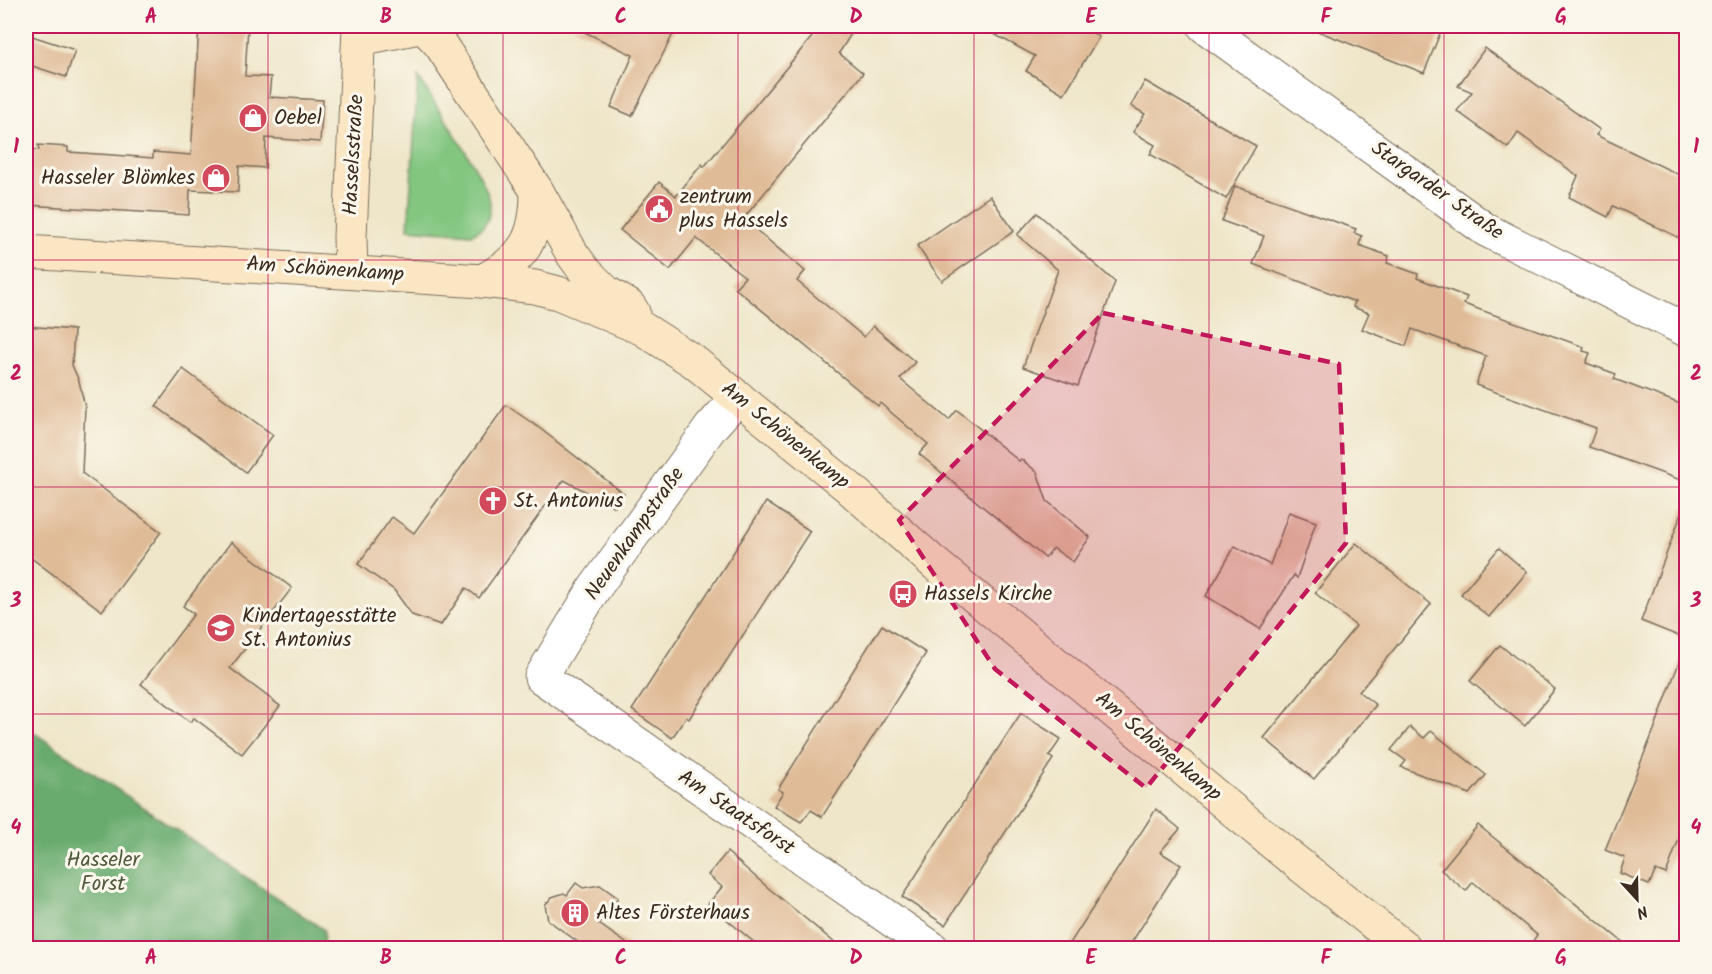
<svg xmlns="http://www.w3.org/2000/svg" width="1712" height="974" font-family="Kalam,sans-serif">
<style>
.green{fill:#82c680;stroke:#5e784f;stroke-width:1.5}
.forest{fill:#69ab6e;stroke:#526a46;stroke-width:1.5}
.building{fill:#e0bb97}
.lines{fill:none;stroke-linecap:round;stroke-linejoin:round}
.street-casing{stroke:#7a6c5a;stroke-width:35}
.secondary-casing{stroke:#7a6c5a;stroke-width:35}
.street{stroke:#fff;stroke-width:33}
.secondary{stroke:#fbe6c4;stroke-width:33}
.marked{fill:#c2185b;fill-opacity:0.2;stroke:#c2185b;stroke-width:4.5;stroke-dasharray:12 8;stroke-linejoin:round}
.grid{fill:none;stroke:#c2185b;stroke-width:1.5;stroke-opacity:0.55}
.labels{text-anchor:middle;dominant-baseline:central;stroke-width:6;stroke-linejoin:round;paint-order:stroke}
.poi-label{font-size:21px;fill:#3b2a1e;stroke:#fbf7ec;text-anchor:start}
.street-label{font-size:21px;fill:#3b2a1e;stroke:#fbf7ec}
.park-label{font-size:21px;fill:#50593b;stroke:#fbf7ec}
.neatline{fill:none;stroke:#c2185b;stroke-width:2}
.grid-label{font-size:20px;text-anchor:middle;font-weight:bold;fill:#c2185b}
</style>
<rect width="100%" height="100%" fill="#fbf7ec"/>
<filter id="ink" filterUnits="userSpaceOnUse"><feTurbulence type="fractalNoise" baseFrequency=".0167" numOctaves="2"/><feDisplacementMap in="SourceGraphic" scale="12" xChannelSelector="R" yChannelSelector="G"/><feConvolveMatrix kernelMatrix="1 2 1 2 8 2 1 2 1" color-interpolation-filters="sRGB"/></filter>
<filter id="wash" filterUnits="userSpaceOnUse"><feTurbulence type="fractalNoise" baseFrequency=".008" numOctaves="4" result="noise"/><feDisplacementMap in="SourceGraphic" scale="24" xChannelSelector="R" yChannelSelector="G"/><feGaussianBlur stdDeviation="1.35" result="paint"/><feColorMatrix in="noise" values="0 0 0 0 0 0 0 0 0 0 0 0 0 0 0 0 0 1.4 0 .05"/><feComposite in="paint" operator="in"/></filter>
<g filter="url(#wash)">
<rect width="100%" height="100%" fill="#efe6c9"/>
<!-- green -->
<path class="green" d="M418,77C432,99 490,183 490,204C491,218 485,228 472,234L408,229Z"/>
<!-- forest -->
<polygon class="forest" points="26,728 30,730 324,930 323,948 26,948"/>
<g id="blocks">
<!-- building -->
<g class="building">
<polygon points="199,26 248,26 245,76 271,77 269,97 323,100 320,142 266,138 265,168 239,166 238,192 190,190 189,215 26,205 26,149 39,150 38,145 68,147 68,152 113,155 153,158 153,152 191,155"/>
<polygon points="572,26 677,26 632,116 611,107 633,55"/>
<polygon points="821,26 856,26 839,53 863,73 743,219 805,271 797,281 864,337 873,326 915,362 900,379 949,420 957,410 1019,461 1021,459 1037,472 1047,501 1090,537 1073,562 1053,548 1045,558 919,454 928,444 880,403 878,406 735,288 745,277 696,238 670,270 620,230 659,182 676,196 702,164 704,167"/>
<polygon points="979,26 1083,26 1099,37 1064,94 1026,71 1035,56"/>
<polygon points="1310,26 1443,26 1424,73 1310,28"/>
<polygon points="26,34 75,50 66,77 26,64"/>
<polygon points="1485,48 1600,130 1596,135 1686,178 1686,241 1613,206 1608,217 1569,197 1578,176 1518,133 1508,148 1457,111 1472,92 1458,86"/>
<polygon points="1145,81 1256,146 1226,199 1150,154 1155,145 1133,132 1145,114 1131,106"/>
<polygon points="1235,186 1356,229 1354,233 1362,236 1359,245 1389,256 1387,263 1418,274 1417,278 1467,297 1464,304 1584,347 1583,351 1590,353 1586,363 1616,374 1614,379 1686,406 1686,482 1589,447 1596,428 1476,385 1486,356 1412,329 1406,346 1362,329 1369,313 1353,307 1355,302 1253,264 1264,236 1222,221"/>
<polygon points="990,196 1014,231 942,281 917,246"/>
<polygon points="1037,213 1115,282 1078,386 1023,367 1058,270 1017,235"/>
<polygon points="26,326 74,330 72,365 79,381 85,407 82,473 161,532 102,611 26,554"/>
<polygon points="183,369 273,435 246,472 156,406"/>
<polygon points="506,405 538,427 624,494 615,507 564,480 479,598 466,588 441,625 412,615 394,590 358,564 392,517 414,533"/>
<polygon points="766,502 810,531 689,719 686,717 672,738 632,710"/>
<polygon points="1684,507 1686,508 1686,639 1641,621"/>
<polygon points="1289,512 1316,522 1297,578 1294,575 1260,629 1206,596 1235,546 1270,565"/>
<polygon points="231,542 292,588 230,668 280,706 242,754 194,718 190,722 141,684 194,614 183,606"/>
<polygon points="1356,543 1431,604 1359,692 1376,705 1314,779 1264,738 1356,626 1315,593"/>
<polygon points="1499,548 1527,572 1489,617 1461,594"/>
<polygon points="882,625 926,653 822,817 811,810 801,822 774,806 783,792 778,789"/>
<polygon points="1500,645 1555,689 1525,726 1470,681"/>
<polygon points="1684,649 1686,649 1686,820 1666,874 1656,870 1649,885 1620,873 1625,858 1605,850 1654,730"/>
<polygon points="1021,713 1061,739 1049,756 1053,759 945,925 902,897"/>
<polygon points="1410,727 1424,738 1431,731 1486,775 1470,794 1401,767 1406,761 1391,750"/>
<polygon points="1156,809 1180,829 1160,852 1181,865 1128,948 1067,948"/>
<polygon points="1478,825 1630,948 1528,948 1537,935 1473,882 1466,891 1441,870"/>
<polygon points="727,852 766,886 841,948 761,948 708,904 722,887 708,875"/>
<polygon points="576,883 583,888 600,885 618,898 599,924 633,948 586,948 548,920 545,905 552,897 564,893 567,895"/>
</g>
</g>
</g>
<g filter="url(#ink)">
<use href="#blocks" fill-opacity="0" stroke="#7a6c5a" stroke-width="1.5"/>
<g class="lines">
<!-- street casing -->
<g class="street-casing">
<g id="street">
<polyline points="1204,26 1486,230 1686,330"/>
<polyline points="738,397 711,427 594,589 541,677 932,948"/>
</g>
</g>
<!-- secondary casing -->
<g class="secondary-casing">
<g id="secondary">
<polyline points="423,26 440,44 537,191 573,255 584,270 606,292 629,306 633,312"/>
<polyline points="359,39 424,26"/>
<polyline points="26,252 482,281 535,287 558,293 643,329 693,361 847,486 933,562 1286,854 1405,948"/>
<polyline points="351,272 350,237 359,26"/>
<path d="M482,281C524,259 537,239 537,191"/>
</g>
</g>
<!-- street -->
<use href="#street" class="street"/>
<!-- secondary -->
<use href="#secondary" class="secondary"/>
</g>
</g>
<!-- marked area -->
<path class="marked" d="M1103,313L1339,364L1346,543L1146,788L995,669L899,520Z"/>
<!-- grid -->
<path class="grid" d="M268,26V948M503,26V948M738,26V948M974,26V948M1209,26V948M1444,26V948M26,260H1686M26,487H1686M26,714H1686"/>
<!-- icons -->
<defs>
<g id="shop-disc" transform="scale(1.5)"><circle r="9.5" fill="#d1495b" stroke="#fbf7ec"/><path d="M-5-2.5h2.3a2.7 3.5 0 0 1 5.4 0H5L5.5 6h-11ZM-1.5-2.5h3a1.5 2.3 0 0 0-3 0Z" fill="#fff"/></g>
<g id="civic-disc" transform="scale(1.5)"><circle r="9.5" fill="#d1495b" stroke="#fbf7ec"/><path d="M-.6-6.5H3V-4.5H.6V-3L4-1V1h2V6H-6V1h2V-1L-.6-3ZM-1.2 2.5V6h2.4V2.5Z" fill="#fff"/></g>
<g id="church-disc" transform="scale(1.5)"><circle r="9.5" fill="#d1495b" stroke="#fbf7ec"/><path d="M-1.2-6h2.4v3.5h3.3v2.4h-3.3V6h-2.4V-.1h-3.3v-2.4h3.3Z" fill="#fff"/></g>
<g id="bus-disc" transform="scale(1.5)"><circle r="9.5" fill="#d1495b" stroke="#fbf7ec"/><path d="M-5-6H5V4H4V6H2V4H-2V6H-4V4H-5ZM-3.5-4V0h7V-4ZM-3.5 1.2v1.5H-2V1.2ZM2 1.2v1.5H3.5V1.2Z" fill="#fff"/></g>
<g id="school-disc" transform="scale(1.5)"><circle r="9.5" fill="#d1495b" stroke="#fbf7ec"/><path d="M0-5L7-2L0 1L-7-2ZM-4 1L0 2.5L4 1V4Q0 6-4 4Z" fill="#fff"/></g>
<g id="building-disc" transform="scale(1.5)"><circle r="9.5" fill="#d1495b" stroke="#fbf7ec"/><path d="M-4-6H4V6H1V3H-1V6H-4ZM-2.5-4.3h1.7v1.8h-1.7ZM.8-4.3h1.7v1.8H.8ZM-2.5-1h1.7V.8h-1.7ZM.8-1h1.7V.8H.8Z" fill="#fff"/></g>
</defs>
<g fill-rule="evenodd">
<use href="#shop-disc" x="253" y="118"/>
<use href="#shop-disc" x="216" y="178"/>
<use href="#civic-disc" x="659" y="209"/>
<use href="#church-disc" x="493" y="501"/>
<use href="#bus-disc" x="903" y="594"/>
<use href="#school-disc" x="221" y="628"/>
<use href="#building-disc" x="575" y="913"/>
</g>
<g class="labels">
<!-- poi labels -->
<g class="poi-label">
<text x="274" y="118">Oebel</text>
<text x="195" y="178" text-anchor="end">Hasseler Blömkes</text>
<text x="680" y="197">zentrum<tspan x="680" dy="24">plus Hassels</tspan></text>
<text x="514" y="501">St. Antonius</text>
<text x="924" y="594">Hassels Kirche</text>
<text x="242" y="616">Kindertagesstätte<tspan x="242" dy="24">St. Antonius</tspan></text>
<text x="596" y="913">Altes Försterhaus</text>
</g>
<!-- street labels -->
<g class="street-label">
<text transform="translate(354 155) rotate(-87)">Hasselsstraße</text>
<text transform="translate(1437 191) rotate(35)">Stargarder Straße</text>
<text transform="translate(325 270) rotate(4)">Am Schönenkamp</text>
<text transform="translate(785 436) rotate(39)">Am Schönenkamp</text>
<text transform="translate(635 534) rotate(-55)">Neuenkampstraße</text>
<text transform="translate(1158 747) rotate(40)">Am Schönenkamp</text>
<text transform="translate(736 813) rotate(34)">Am Staatsforst</text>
</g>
<!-- park labels -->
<g class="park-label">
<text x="103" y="860">Hasseler<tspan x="103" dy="24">Forst</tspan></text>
</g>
</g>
<!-- margin -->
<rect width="1712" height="974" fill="none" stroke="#fbf7ec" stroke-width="66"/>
<!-- north arrow -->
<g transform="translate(1637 899) rotate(158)" stroke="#fbf7ec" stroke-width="4.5" paint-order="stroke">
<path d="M0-4.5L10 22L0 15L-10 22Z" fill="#3b2a1e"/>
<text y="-9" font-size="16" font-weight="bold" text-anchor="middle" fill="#3b2a1e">N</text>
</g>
<rect x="33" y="33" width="1646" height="908" class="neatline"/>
<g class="grid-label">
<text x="151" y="23">A</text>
<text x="386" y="23">B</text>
<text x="621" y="23">C</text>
<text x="856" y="23">D</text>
<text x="1091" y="23">E</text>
<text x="1326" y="23">F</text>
<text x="1561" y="23">G</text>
<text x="16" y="153">1</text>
<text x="1696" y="153">1</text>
<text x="16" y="380">2</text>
<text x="1696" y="380">2</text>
<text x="16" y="607">3</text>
<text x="1696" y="607">3</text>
<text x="16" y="834">4</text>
<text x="1696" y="834">4</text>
<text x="151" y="964">A</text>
<text x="386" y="964">B</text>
<text x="621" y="964">C</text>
<text x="856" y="964">D</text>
<text x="1091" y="964">E</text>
<text x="1326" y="964">F</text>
<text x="1561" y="964">G</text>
</g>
</svg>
